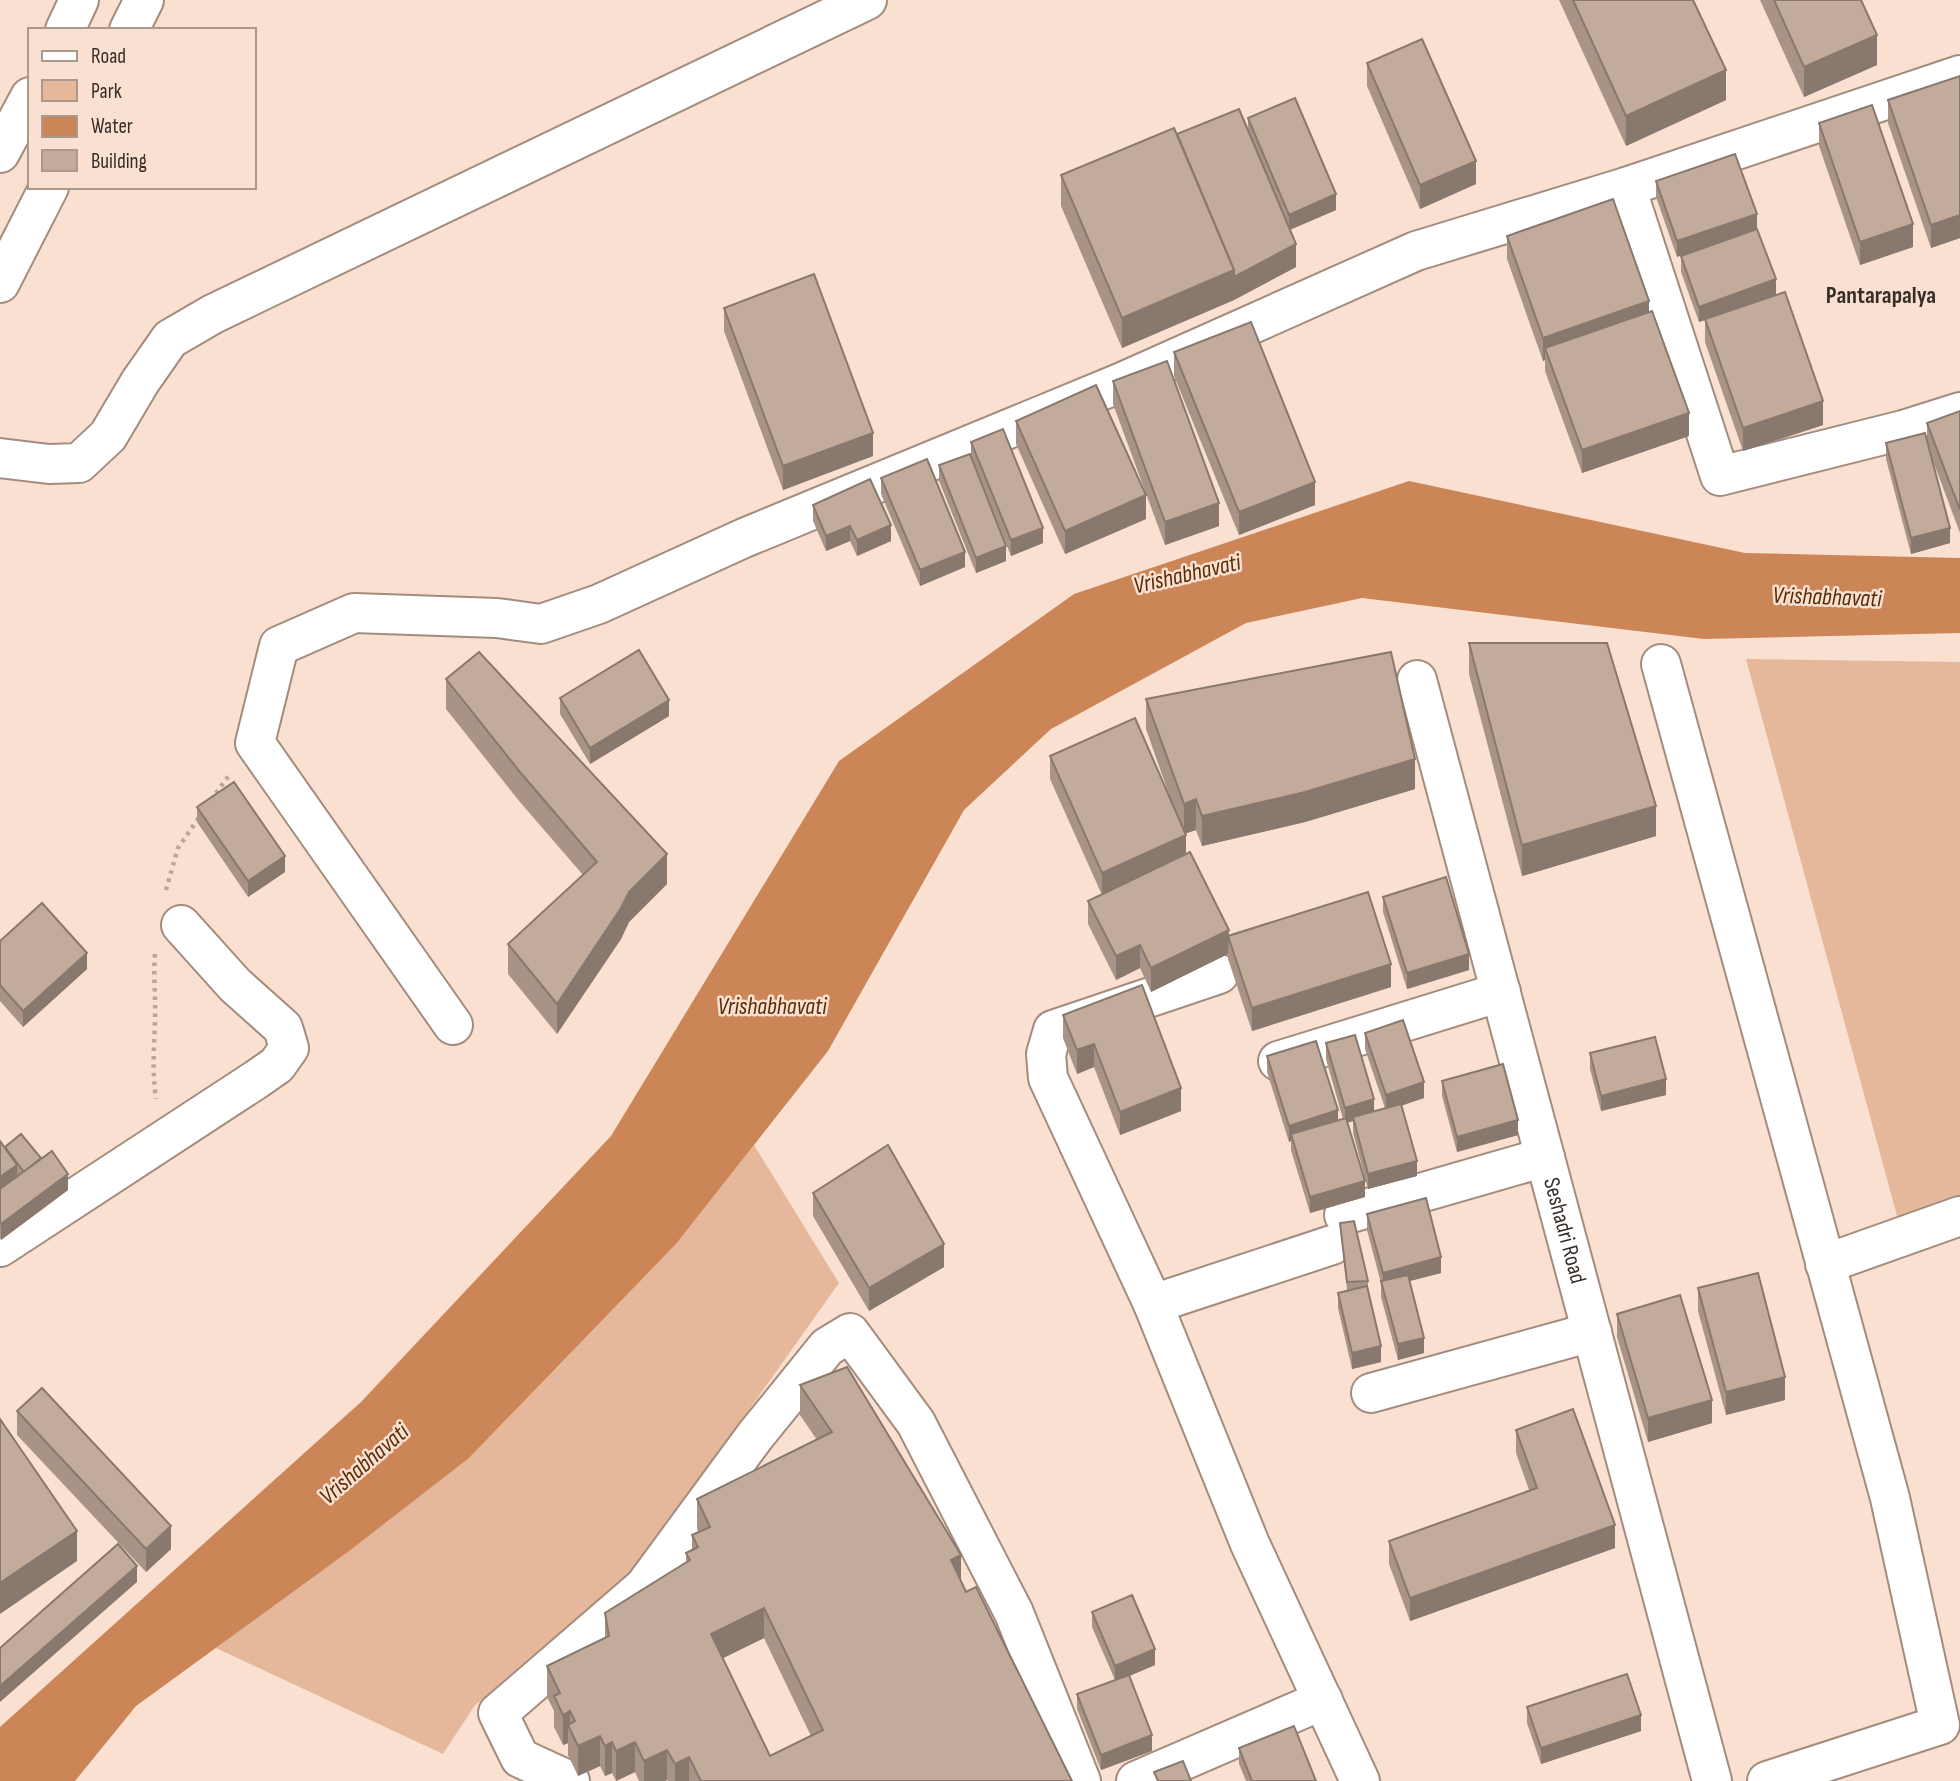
<svg xmlns="http://www.w3.org/2000/svg" width="1960" height="1781" font-family="'Sofia Sans Condensed',sans-serif">
<style>
.green{fill:#e5b79b}
.water{fill:#cb8556}
.lines{fill:none;stroke-linecap:round;stroke-linejoin:round}
.minor-casing{stroke:#a38c7e;stroke-width:42}
.highway-casing{stroke:#a38c7e;stroke-width:42}
.path{stroke:#b9a59a;stroke-width:4.5;stroke-dasharray:3.5 5;stroke-linecap:butt}
.minor{stroke:#fff;stroke-width:38}
.highway{stroke:#fff;stroke-width:38}
.wall{fill:#a89386;fill-rule:evenodd}
.shaded-wall{fill:#88786d}
.building{fill:#c3ab9c;stroke:#88786d;stroke-width:2;fill-rule:evenodd}
.labels{text-anchor:middle;dominant-baseline:central;stroke-width:5;stroke-linejoin:round;paint-order:stroke}
.street-label{font-size:23px;fill:#382e29;stroke:#f9e0d1}
.neighbourhood-label{font-size:24px;font-weight:bold;fill:#382e29;stroke:#f9e0d1}
.water-label{font-size:24px;font-style:italic;fill:#5a2c07;stroke:#f9e0d1}
</style>
<rect width="100%" height="100%" fill="#f9e0d1"/>
<!-- green -->
<g class="green">
<polygon points="1746,659 1960,662 1960,1201 1900,1227"/>
<polygon points="754,1145 839,1283 619,1593 475,1705 443,1754 216,1648 469,1458 676,1244"/>
</g>
<!-- water -->
<polygon class="water" points="1409,481 1745,553 1960,558 1960,633 1704,639 1362,598 1246,623 1051,729 964,810 828,1051 676,1244 469,1458 349,1551 136,1706 75,1781 0,1781 0,1727 361,1402 611,1136 839,761 1074,594"/>
<g class="lines">
<!-- minor casing -->
<g class="minor-casing">
<g id="minor">
<polyline points="129,30 144,0"/>
<polyline points="1626,187 1720,476 1903,430 1960,412"/>
<polyline points="0,283 49,187"/>
<polyline points="0,458 49,464 79,463 108,436 140,382 170,339 213,314 867,0"/>
<polyline points="1661,664 1890,1498 1940,1725 1767,1781"/>
<path id="s1" d="M1417,680L1712,1781"/>
<polyline points="1219,974 1053,1030 1046,1054 1048,1078 1153,1304 1250,1544 1360,1781"/>
<polyline points="453,1025 255,743 279,646 354,613 497,618 541,624 599,604 744,538 1120,383 1416,251 1626,187 1960,75"/>
<polyline points="1278,1061 1501,992"/>
<polyline points="1344,1215 1545,1157"/>
<polyline points="0,1247 257,1079 277,1065 289,1048 283,1028 235,985 181,925"/>
<polyline points="1825,1264 1960,1216"/>
<polyline points="1153,1304 1332,1245"/>
<polyline points="1371,1393 1592,1332"/>
<polyline points="570,1781 520,1758 498,1713 644,1587 755,1436 827,1347 850,1333 916,1423 1014,1613 1081,1781"/>
<polyline points="1136,1781 1323,1700"/>
</g>
</g>
<!-- highway casing -->
<g class="highway-casing">
<g id="highway">
<polyline points="65,30 79,0"/>
<polyline points="0,153 30,97"/>
</g>
</g>
<!-- path -->
<g class="path">
<polyline points="211,800 230,774"/>
<polyline points="166,890 178,848 200,816"/>
<path d="M155,954C153,977 156,998 155,1021C154,1049 152,1070 156,1099"/>
</g>
<!-- minor -->
<use href="#minor" class="minor"/>
<!-- highway -->
<use href="#highway" class="highway"/>
</g>
<!-- wall -->
<g class="wall">
<polygon points="1559,0 1693,0 1726,100 1626,146"/>
<polygon points="1760,0 1861,0 1877,65 1804,97"/>
<polygon points="1367,63 1476,184 1420,209 1367,86"/>
<polygon points="1960,76 1960,238 1931,248 1888,123 1888,100"/>
<polygon points="1248,118 1336,210 1290,230 1296,267 1234,300 1122,348 1061,206 1061,175 1177,134 1248,129"/>
<polygon points="1819,123 1913,247 1860,265 1819,146"/>
<polygon points="1735,154 1677,257 1656,197 1656,181"/>
<polygon points="1507,236 1649,312 1689,436 1582,473 1545,371 1545,360 1543,361 1507,259"/>
<polygon points="1681,256 1776,295 1823,425 1743,451 1705,342 1705,320 1699,322 1681,272"/>
<polygon points="724,308 873,456 783,490 724,331"/>
<polygon points="1174,352 1315,505 1239,535 1174,376"/>
<polygon points="1113,381 1219,526 1165,545 1113,404"/>
<polygon points="1960,411 1960,533 1930,453 1950,543 1911,554 1886,459 1886,443 1927,443 1927,423"/>
<polygon points="1016,421 1146,519 1065,554 1016,444"/>
<polygon points="971,442 1043,543 1011,556 980,479 1006,561 976,573 939,481 939,465 971,457"/>
<polygon points="881,478 965,567 920,586 881,494"/>
<polygon points="813,505 891,541 857,556 850,541 826,551 813,521"/>
<polygon points="1469,643 1656,836 1522,876 1469,674"/>
<polygon points="446,679 667,884 629,922 621,939 557,1034 508,974 508,944 583,875 520,802 446,709"/>
<polygon points="560,698 669,716 590,764 560,714"/>
<polygon points="1146,699 1415,789 1305,822 1202,846 1196,830 1186,833 1186,854 1229,936 1391,987 1252,1031 1228,959 1228,954 1151,992 1140,968 1116,980 1088,924 1088,901 1102,895 1050,779 1050,756 1173,806 1146,729"/>
<polygon points="197,807 285,872 248,897 197,822"/>
<polygon points="1383,897 1469,970 1407,989 1383,912"/>
<polygon points="0,941 87,969 23,1027 0,1001"/>
<polygon points="1063,1015 1181,1111 1120,1135 1094,1067 1077,1074 1063,1038"/>
<polygon points="1365,1033 1424,1098 1401,1105 1417,1176 1368,1189 1353,1133 1353,1121 1347,1123 1365,1197 1310,1213 1291,1150 1291,1141 1289,1142 1267,1072 1267,1056 1338,1120 1343,1119 1326,1059 1326,1043 1374,1111 1385,1108 1365,1049"/>
<polygon points="1590,1053 1666,1095 1601,1111 1590,1069"/>
<polygon points="1442,1081 1518,1135 1457,1152 1442,1096"/>
<polygon points="0,1141 5,1147 68,1190 1,1240 0,1238"/>
<polygon points="813,1193 944,1267 869,1311 813,1216"/>
<polygon points="1367,1214 1441,1273 1409,1281 1424,1353 1398,1360 1381,1297 1381,1283 1367,1230"/>
<polygon points="1340,1223 1368,1281 1368,1289 1381,1362 1352,1369 1338,1308 1338,1293 1347,1290"/>
<polygon points="1698,1288 1785,1400 1726,1415 1698,1311"/>
<polygon points="1617,1314 1712,1423 1648,1442 1617,1337"/>
<path d="M800,1385L961,1581L1072,1781H668L667,1780L665,1781H639L635,1772L616,1781L612,1773L605,1776L600,1766L578,1776L568,1755V1743L563,1745L554,1727V1711L547,1697V1666L605,1638V1613L686,1562V1553L692,1550V1535L698,1532L697,1529V1499L817,1440L800,1415ZM764,1638L811,1736L770,1756L723,1658Z"/>
<polygon points="17,1411 171,1549 146,1572 17,1435"/>
<polygon points="1516,1430 1615,1548 1410,1621 1389,1564 1389,1541 1529,1490 1516,1453"/>
<polygon points="1092,1612 1155,1665 1129,1676 1152,1751 1101,1770 1077,1709 1077,1694 1115,1680 1092,1627"/>
<polygon points="1527,1707 1641,1731 1541,1764 1527,1723"/>
<polygon points="1239,1748 1316,1781 1246,1781 1239,1764"/>
</g>
<!-- shaded-wall -->
<g class="shaded-wall">
<polygon points="1877,35 1877,65 1804,97 1804,67"/>
<polygon points="1726,70 1726,100 1626,146 1626,116"/>
<polygon points="1476,161 1476,184 1420,209 1420,185"/>
<polygon points="1336,194 1336,210 1289,230 1289,215"/>
<polygon points="1757,214 1757,229 1677,257 1677,241"/>
<polygon points="1960,215 1960,238 1931,248 1931,225"/>
<polygon points="1913,224 1913,247 1860,265 1860,242"/>
<polygon points="1296,244 1296,267 1234,300 1122,348 1122,318"/>
<polygon points="1776,279 1776,295 1699,322 1699,307"/>
<polygon points="1649,301 1649,324 1545,348 1545,360 1543,361 1543,338"/>
<polygon points="1823,401 1823,425 1743,451 1743,428"/>
<polygon points="1689,413 1689,436 1582,473 1582,450"/>
<polygon points="873,433 873,456 783,490 783,466"/>
<polygon points="1315,482 1315,505 1239,535 1239,512"/>
<polygon points="1146,495 1146,519 1065,554 1065,531"/>
<polygon points="1219,503 1219,526 1165,545 1165,522"/>
<polygon points="891,525 891,541 857,556 857,540"/>
<polygon points="850,526 850,541 826,551 826,536"/>
<polygon points="1043,528 1043,543 1011,556 1011,540"/>
<polygon points="1950,528 1950,543 1911,554 1911,538"/>
<polygon points="1006,546 1006,561 976,573 976,558"/>
<polygon points="965,552 965,567 920,586 920,570"/>
<polygon points="669,700 669,716 590,764 590,748"/>
<polygon points="1415,759 1415,789 1305,822 1202,846 1202,816"/>
<polygon points="1196,799 1196,830 1184,834 1184,804"/>
<polygon points="1656,806 1656,836 1522,876 1522,845"/>
<polygon points="1186,835 1186,859 1102,896 1102,873"/>
<polygon points="667,854 667,884 629,922 621,939 557,1034 557,1004 629,892"/>
<polygon points="285,856 285,872 248,897 248,881"/>
<polygon points="1229,930 1228,954 1151,992 1151,968"/>
<polygon points="1140,945 1140,968 1116,980 1116,956"/>
<polygon points="87,953 87,969 23,1027 23,1011"/>
<polygon points="1469,954 1469,970 1407,989 1407,973"/>
<polygon points="1391,964 1391,987 1252,1031 1252,1008"/>
<polygon points="1094,1044 1094,1067 1077,1074 1077,1050"/>
<polygon points="1666,1079 1666,1095 1601,1111 1601,1096"/>
<polygon points="1424,1082 1424,1098 1386,1111 1386,1095"/>
<polygon points="1181,1088 1181,1111 1120,1135 1120,1112"/>
<polygon points="1374,1099 1374,1115 1353,1117 1353,1121 1345,1123 1345,1108"/>
<polygon points="1338,1110 1338,1126 1291,1134 1291,1141 1289,1142 1289,1126"/>
<polygon points="1518,1120 1518,1135 1457,1152 1457,1137"/>
<polygon points="1417,1161 1417,1176 1368,1189 1368,1174"/>
<polygon points="17,1165 17,1188 0,1201 0,1177"/>
<polygon points="68,1174 68,1190 1,1240 1,1224"/>
<polygon points="1365,1181 1365,1197 1310,1213 1310,1197"/>
<polygon points="944,1244 944,1267 869,1311 869,1288"/>
<polygon points="1441,1257 1441,1273 1383,1288 1383,1273"/>
<polygon points="1424,1338 1424,1353 1398,1360 1398,1344"/>
<polygon points="1381,1346 1381,1362 1352,1369 1352,1353"/>
<polygon points="1785,1377 1785,1400 1726,1415 1726,1392"/>
<polygon points="1712,1400 1712,1423 1648,1442 1648,1418"/>
<polygon points="1615,1525 1615,1548 1410,1621 1410,1598"/>
<polygon points="171,1526 171,1549 146,1572 146,1549"/>
<polygon points="77,1531 77,1561 0,1614 0,1583"/>
<polygon points="961,1555 961,1585 951,1560"/>
<polygon points="137,1566 137,1582 0,1702 0,1686"/>
<polygon points="764,1608 764,1638 711,1664 711,1634"/>
<polygon points="1155,1649 1155,1665 1115,1682 1115,1666"/>
<polygon points="570,1711 570,1730 568,1725 568,1743 563,1745 563,1715"/>
<polygon points="1641,1715 1641,1731 1541,1764 1541,1748"/>
<polygon points="1152,1735 1152,1751 1101,1770 1101,1755"/>
<polygon points="600,1736 600,1766 578,1776 578,1746"/>
<polygon points="612,1742 612,1773 605,1776 605,1746"/>
<polygon points="635,1742 635,1772 616,1781 616,1751"/>
<polygon points="667,1750 667,1780 665,1781 644,1781 644,1761"/>
<polygon points="689,1757 689,1781 675,1781 675,1764"/>
</g>
<!-- building -->
<g class="building">
<polygon points="1573,0 1693,0 1726,70 1626,116"/>
<polygon points="1774,0 1861,0 1877,35 1804,67"/>
<polygon points="1422,39 1476,161 1420,185 1367,63"/>
<polygon points="1960,76 1960,215 1931,225 1888,100"/>
<polygon points="1295,98 1336,194 1289,215 1248,118"/>
<polygon points="1872,105 1913,224 1860,242 1819,123"/>
<polygon points="1239,109 1296,244 1234,277 1234,270 1177,134"/>
<polygon points="1174,128 1234,270 1122,318 1061,175"/>
<polygon points="1735,154 1757,214 1677,241 1656,181"/>
<polygon points="1613,199 1649,301 1543,338 1507,236"/>
<polygon points="1757,229 1776,279 1699,307 1681,256"/>
<polygon points="814,274 873,433 783,466 724,308"/>
<polygon points="1785,292 1823,401 1743,428 1705,319"/>
<polygon points="1652,311 1689,413 1582,450 1545,348"/>
<polygon points="1251,322 1315,482 1239,512 1174,352"/>
<polygon points="1167,361 1219,503 1165,522 1113,381"/>
<polygon points="1096,385 1146,495 1065,531 1016,421"/>
<polygon points="1960,411 1960,510 1927,423"/>
<polygon points="1003,429 1043,528 1011,540 971,442"/>
<polygon points="1925,433 1950,528 1911,538 1886,443"/>
<polygon points="970,454 1006,546 976,558 939,465"/>
<polygon points="927,459 965,552 920,570 881,478"/>
<polygon points="870,479 891,525 857,540 850,526 826,536 813,505"/>
<polygon points="1469,643 1607,643 1656,806 1522,845"/>
<polygon points="639,650 669,700 590,748 560,698"/>
<polygon points="479,652 667,854 629,892 621,908 557,1004 508,944 597,862 520,772 446,679"/>
<polygon points="1391,652 1415,759 1305,792 1202,816 1196,799 1184,804 1146,699"/>
<polygon points="1135,718 1186,835 1102,873 1050,756"/>
<polygon points="234,782 285,856 248,881 197,807"/>
<polygon points="1190,852 1229,930 1151,968 1140,945 1116,956 1088,901"/>
<polygon points="1446,877 1469,954 1407,973 1383,897"/>
<polygon points="1368,892 1391,964 1252,1008 1228,936"/>
<polygon points="42,903 87,953 23,1011 0,985 0,941"/>
<polygon points="1142,985 1181,1088 1120,1112 1094,1044 1077,1050 1063,1015"/>
<polygon points="1403,1020 1424,1082 1386,1095 1365,1033"/>
<polygon points="1355,1035 1374,1099 1345,1108 1326,1043"/>
<polygon points="1655,1037 1666,1079 1601,1096 1590,1053"/>
<polygon points="1316,1041 1338,1110 1289,1126 1267,1056"/>
<polygon points="1503,1064 1518,1120 1457,1137 1442,1081"/>
<polygon points="1401,1104 1417,1161 1368,1174 1353,1117"/>
<polygon points="1346,1118 1365,1181 1310,1197 1291,1134"/>
<polygon points="21,1134 41,1158 24,1172 5,1147"/>
<polygon points="0,1141 17,1165 0,1177"/>
<polygon points="888,1145 944,1244 869,1288 813,1193"/>
<polygon points="52,1151 68,1174 1,1224 0,1222 0,1189"/>
<polygon points="1426,1198 1441,1257 1383,1273 1367,1214"/>
<polygon points="1354,1221 1368,1281 1347,1282 1340,1223"/>
<polygon points="1758,1273 1785,1377 1726,1392 1698,1288"/>
<polygon points="1408,1275 1424,1338 1398,1344 1381,1281"/>
<polygon points="1367,1286 1381,1346 1352,1353 1338,1293"/>
<polygon points="1680,1295 1712,1400 1648,1418 1617,1314"/>
<path d="M847,1367L961,1555L951,1560L966,1592L976,1587L1072,1781H701L689,1757L675,1764L667,1750L644,1761L635,1742L616,1751L612,1742L605,1746L600,1736L578,1746L568,1725L575,1721L570,1711L563,1715L554,1696L560,1693L547,1666L609,1636L605,1613L690,1560L686,1553L698,1547L692,1535L710,1527L697,1499L832,1432L800,1385ZM764,1608L823,1730L770,1756L711,1634Z"/>
<polygon points="42,1388 171,1526 146,1549 17,1411"/>
<polygon points="1573,1409 1615,1525 1410,1598 1389,1541 1537,1488 1516,1430"/>
<polygon points="0,1419 77,1531 0,1583"/>
<polygon points="118,1544 137,1566 0,1686 0,1648"/>
<polygon points="1132,1595 1155,1649 1115,1666 1092,1612"/>
<polygon points="1627,1674 1641,1715 1541,1748 1527,1707"/>
<polygon points="1129,1675 1152,1735 1101,1755 1077,1694"/>
<polygon points="1294,1726 1316,1781 1252,1781 1239,1748"/>
<polygon points="1183,1761 1191,1781 1158,1781 1154,1772"/>
</g>
<g class="labels">
<!-- street labels -->
<g class="street-label">
<text stroke="none"><textPath href="#s1" startOffset="570">Seshadri Road</textPath></text>
</g>
<!-- neighbourhood labels -->
<g class="neighbourhood-label">
<text x="1881" y="295">Pantarapalya</text>
</g>
<!-- water labels -->
<g class="water-label">
<text transform="translate(1187 574) rotate(-13)">Vrishabhavati</text>
<text transform="translate(1827 597) rotate(2)">Vrishabhavati</text>
<text x="772" y="1006">Vrishabhavati</text>
<text transform="translate(364 1464) rotate(-41)">Vrishabhavati</text>
</g>
</g>
<!-- legend -->
<rect x="28" y="28" width="228" height="161" fill="#f9e0d1" stroke="#ac998e" stroke-width="2"/>
<rect x="42" y="51" width="35" height="10" fill="#ffffff" stroke="#ac998e" stroke-width="2"/>
<text x="91" y="63" font-size="21" fill="#382e29">Road</text>
<rect x="42" y="80" width="35" height="21" fill="#e5b79b" stroke="#ac998e" stroke-width="2"/>
<text x="91" y="98" font-size="21" fill="#382e29">Park</text>
<rect x="42" y="116" width="35" height="21" fill="#cb8556" stroke="#ac998e" stroke-width="2"/>
<text x="91" y="133" font-size="21" fill="#382e29">Water</text>
<rect x="42" y="150" width="35" height="21" fill="#c3ab9c" stroke="#ac998e" stroke-width="2"/>
<text x="91" y="168" font-size="21" fill="#382e29">Building</text>
</svg>
